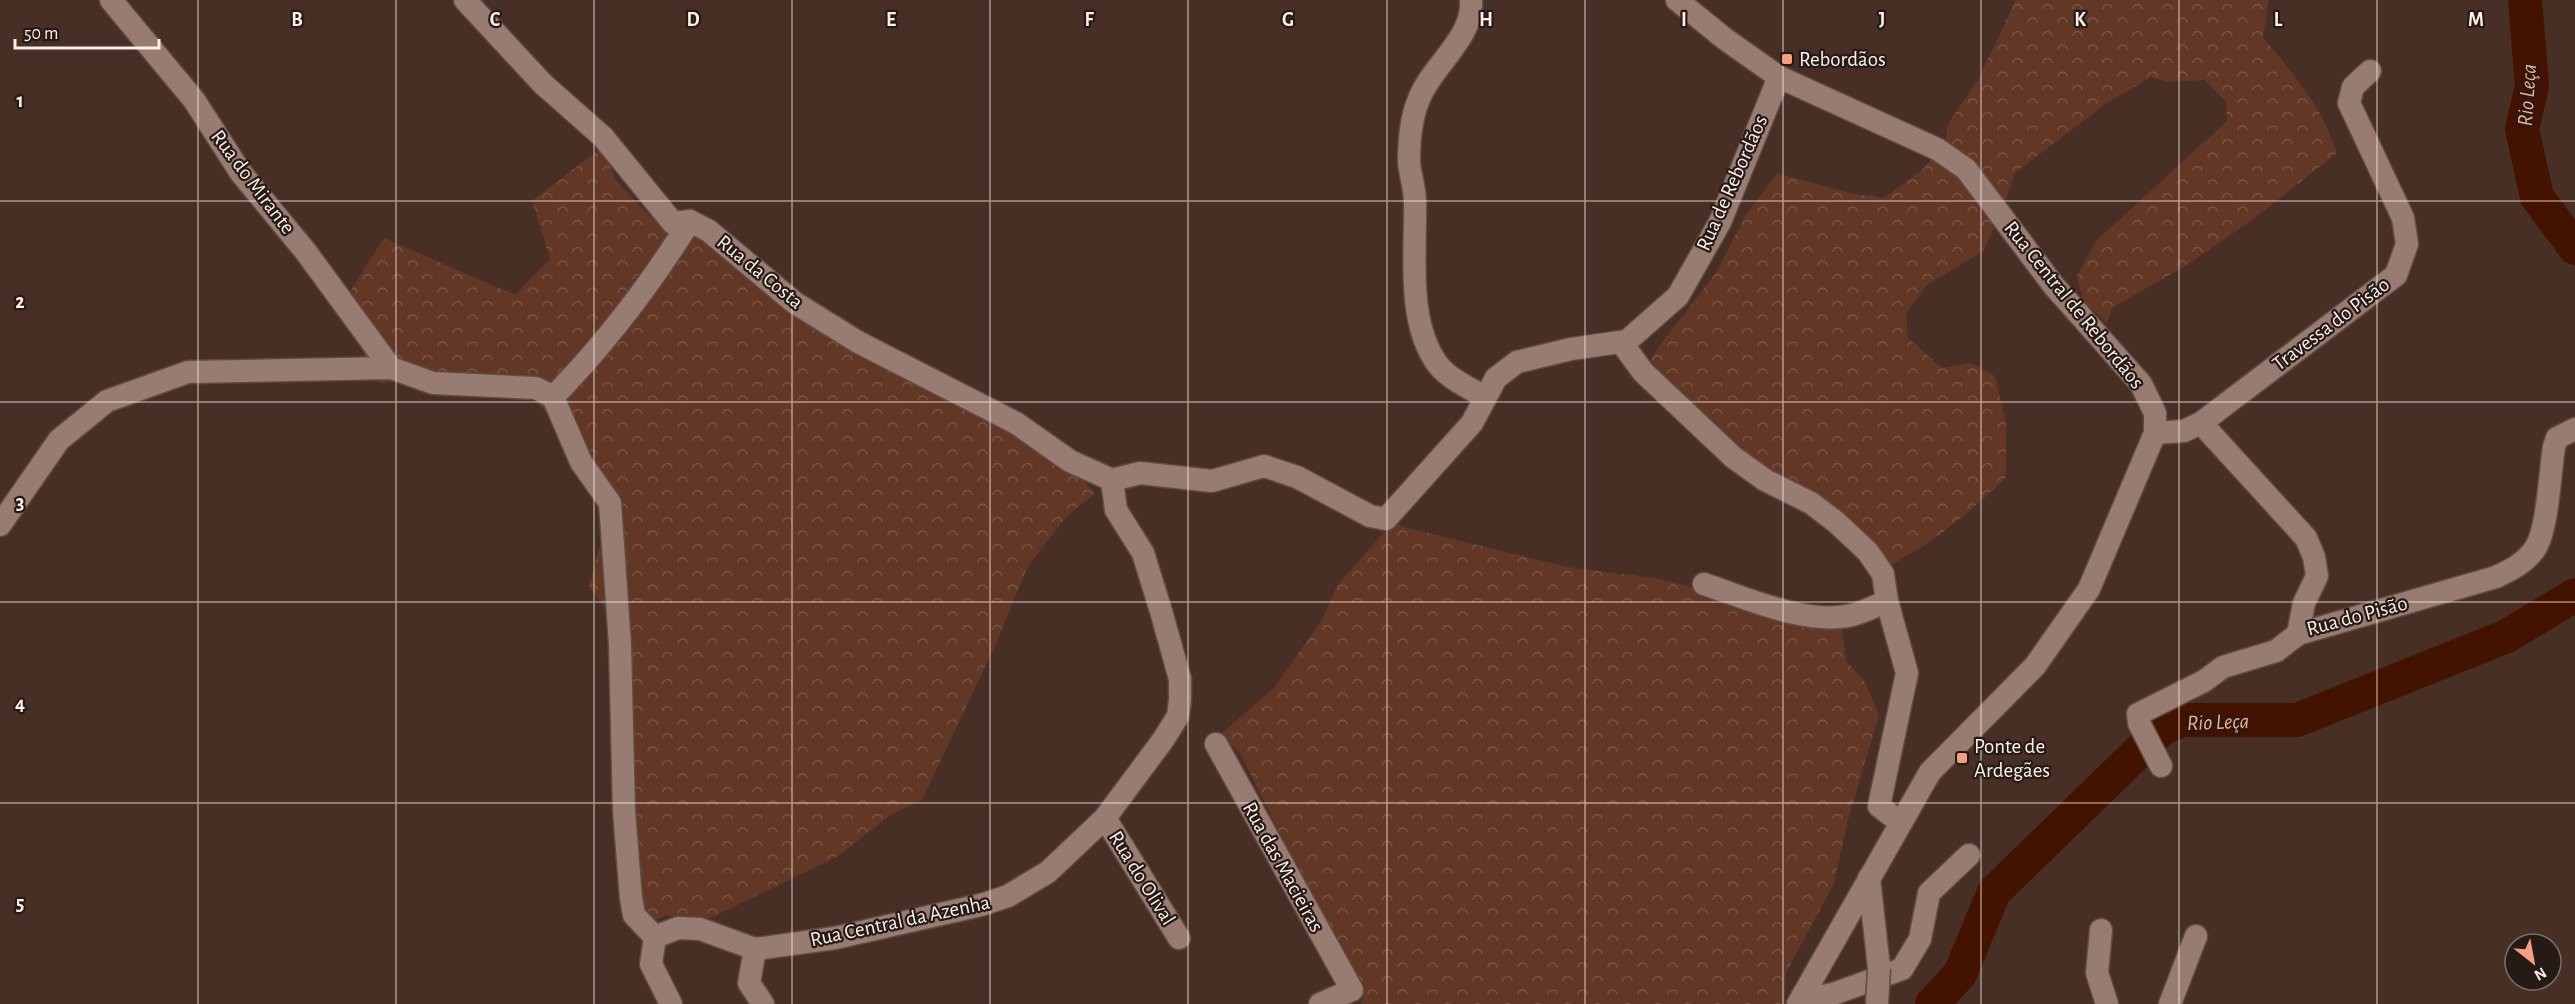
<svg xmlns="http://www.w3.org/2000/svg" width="2575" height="1004" font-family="'Alegreya Sans',sans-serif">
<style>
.forest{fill:url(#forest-crowns)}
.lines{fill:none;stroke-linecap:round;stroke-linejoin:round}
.river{stroke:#441300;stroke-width:34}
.minor-casing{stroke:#5e4b42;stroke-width:25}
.minor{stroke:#987c71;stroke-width:22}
.minor-bridge-casing{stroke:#5e4b42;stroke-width:25;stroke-linecap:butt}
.minor-bridge{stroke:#987c71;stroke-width:22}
.grid{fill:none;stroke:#feeee8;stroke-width:1.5;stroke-opacity:0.55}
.poi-dot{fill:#f2a07f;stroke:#251a16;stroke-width:2}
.labels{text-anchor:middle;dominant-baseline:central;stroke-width:4.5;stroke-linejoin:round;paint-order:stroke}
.poi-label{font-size:21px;fill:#feeee8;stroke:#251a16;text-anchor:start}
.street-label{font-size:21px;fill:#feeee8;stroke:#251a16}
.water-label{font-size:22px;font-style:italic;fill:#fdac8b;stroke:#251a16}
.grid-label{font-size:20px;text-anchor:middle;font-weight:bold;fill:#feeee8;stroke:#251a16;stroke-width:4.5;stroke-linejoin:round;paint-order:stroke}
</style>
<defs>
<pattern id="forest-crowns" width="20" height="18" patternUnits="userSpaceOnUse" patternTransform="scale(1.5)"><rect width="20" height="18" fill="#623725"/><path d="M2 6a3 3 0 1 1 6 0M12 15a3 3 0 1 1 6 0" fill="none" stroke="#7a5445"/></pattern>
</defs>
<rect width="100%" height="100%" fill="#472f26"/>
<!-- forest -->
<g class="forest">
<path d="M2016,0H2269L2263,37C2294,76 2322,105 2337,153L2252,220L2184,267L2113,307L2107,323L2083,301L2077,276L2096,241L2227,121L2226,102L2205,80L2166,82L2151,77L2107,103L2015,173L2001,213L1983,251L1927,285L1906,313L1908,338L1942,368L1970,363L1995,376L2006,423V477C1973,511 1919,555 1874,572L1794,490L1646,385L1636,383L1660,345L1716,273L1745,216L1777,173L1853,194L1884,198L1922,170L1945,144L1948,124L1979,78Z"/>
<polygon points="601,148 617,182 654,220 706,242 875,349 937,396 998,416 1072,468 1095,493 1066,517 1027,568 996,644 922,800 892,814 838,856 702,922 666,915 641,927 611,617 589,587 611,503 558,423 525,392 427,380 379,383 340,307 384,238 515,295 550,259 532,201"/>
<polygon points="1393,522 1404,527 1567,567 1654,578 1841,623 1846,661 1865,682 1879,715 1848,820 1833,886 1786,972 1785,1004 1361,1004 1365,989 1318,910 1240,753 1220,735 1274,688 1323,618 1337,586"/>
</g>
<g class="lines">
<!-- river -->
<g class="river">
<polyline points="2525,0 2532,86 2522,129 2537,197 2575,248"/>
<polyline points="1932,1004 1960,974 1994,892 2163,728 2183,720 2297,720 2507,636 2575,595"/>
</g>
<!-- minor casing -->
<g class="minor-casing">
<g id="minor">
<polyline points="111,0 194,100 241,173 306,252 391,368"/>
<polyline points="465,0 543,84 603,137 673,223 690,221 709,231 795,303 858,342 1016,423 1070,461 1112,480"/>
<path d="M1471,0C1474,38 1432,65 1419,99C1411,117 1409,142 1409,162C1410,175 1415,188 1415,202C1416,251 1407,316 1434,359C1444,377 1468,387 1485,397"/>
<polyline points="1677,0 1725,39 1779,77 1937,149 1966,169 2054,286 2141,384 2155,413 2155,433 2089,589 2035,666 1930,772 1798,1004"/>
<polyline points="1621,342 1643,372 1733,457 1765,480 1811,503 1836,522 1868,552 1883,574 1887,601 1907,673 1879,806 1901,823"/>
<path d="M553,397C606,343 650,285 690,221"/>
<polyline points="2201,423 2396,275 2407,244 2403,218 2349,103 2353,87 2370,71"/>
<path d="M2155,433L2184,431L2201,423L2306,538L2314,557L2317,576L2304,603L2298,634L2496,577C2511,570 2527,562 2536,547C2548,527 2550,471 2554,447L2557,438L2575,429"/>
<polyline points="1112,480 1140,473 1212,481 1264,466 1297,477 1370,516 1386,519 1472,423 1496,378 1517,362 1571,349 1627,341 1678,296 1720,222 1779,77"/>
<polyline points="0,525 59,440 107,401 188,372 391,368 433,383 536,388 553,397 581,462 610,503 620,644 624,811 631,898 634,915 655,937"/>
<path d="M1704,584C1746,598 1808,626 1852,615C1864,612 1876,606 1887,601"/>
<polyline points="1216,744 1352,990 1320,1004"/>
<polyline points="2161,766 2139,723 2138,714 2204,681 2223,667 2276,651 2298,634"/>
<polyline points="1105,818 1179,938"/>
<polyline points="1869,878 1879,968"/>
<polyline points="2101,930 2097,973 2107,1004"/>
<polyline points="655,937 678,928 700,929 755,949 835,938 981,905 1008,896 1048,872 1105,818 1163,740 1178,716 1180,700 1180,679 1161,611 1143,553 1116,510 1112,480"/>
<polyline points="655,937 651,964 671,1004"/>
<polyline points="755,949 749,983 763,1004"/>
<polyline points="1803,1004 1801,1000 1833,994 1902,969 1920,939 1929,893 1969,855"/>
<polyline points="2170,1004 2196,936"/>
</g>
</g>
<!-- minor -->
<use href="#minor" class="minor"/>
<!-- minor-bridge casing -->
<g class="minor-bridge-casing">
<polyline id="minor-bridge" points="1877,1004 1879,968"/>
</g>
<!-- minor-bridge -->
<use href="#minor-bridge" class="minor-bridge"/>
</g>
<!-- grid -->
<path class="grid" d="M198,0V1004M396,0V1004M594,0V1004M792,0V1004M990,0V1004M1188,0V1004M1387,0V1004M1585,0V1004M1783,0V1004M1981,0V1004M2179,0V1004M2377,0V1004M0,201H2575M0,402H2575M0,602H2575M0,803H2575"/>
<!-- markers -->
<g class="poi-dot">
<rect x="1781" y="53" width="12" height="12" rx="3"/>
<rect x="1956" y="752" width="12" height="12" rx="3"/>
</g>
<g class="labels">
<!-- poi labels -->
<g class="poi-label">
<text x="1799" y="59">Rebordãos</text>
<text x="1974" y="746">Ponte de<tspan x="1974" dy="24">Ardegães</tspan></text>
</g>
<!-- street labels -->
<g class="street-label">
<text transform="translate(253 182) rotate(53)">Rua do Mirante</text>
<text transform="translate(1732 183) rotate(-66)">Rua de Rebordãos</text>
<text transform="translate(760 272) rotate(39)">Rua da Costa</text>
<text transform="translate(2074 305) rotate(51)">Rua Central de Rebordãos</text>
<text transform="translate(2331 324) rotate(-37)">Travessa do Pisão</text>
<text transform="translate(2357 616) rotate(-15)">Rua do Pisão</text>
<text transform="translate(1283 867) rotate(61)">Rua das Macieiras</text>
<text transform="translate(1142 878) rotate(58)">Rua do Olival</text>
<text transform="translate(900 921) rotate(-12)">Rua Central da Azenha</text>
</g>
<!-- water labels -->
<g class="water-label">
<text transform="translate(2527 95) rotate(-86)">Rio Leça</text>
<text transform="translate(2218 722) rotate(-2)">Rio Leça</text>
</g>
</g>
<g class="grid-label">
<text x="297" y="26">B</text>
<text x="495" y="26">C</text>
<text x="693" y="26">D</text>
<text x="891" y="26">E</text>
<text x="1089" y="26">F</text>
<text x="1288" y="26">G</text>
<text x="1486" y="26">H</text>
<text x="1684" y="26">I</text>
<text x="1882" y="26">J</text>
<text x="2080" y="26">K</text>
<text x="2278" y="26">L</text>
<text x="2476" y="26">M</text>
<text x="20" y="107">1</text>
<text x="20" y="308">2</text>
<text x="20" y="509">3</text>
<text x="20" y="710">4</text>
<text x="20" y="910">5</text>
</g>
<!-- north arrow -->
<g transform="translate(2533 962) rotate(149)"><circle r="28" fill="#251a16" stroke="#7c6f6a" stroke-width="1.5"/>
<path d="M0-4.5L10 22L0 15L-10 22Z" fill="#f2a07f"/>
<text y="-9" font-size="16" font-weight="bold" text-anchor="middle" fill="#feeee8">N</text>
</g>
<!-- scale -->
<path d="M15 39v9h144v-9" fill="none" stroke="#feeee8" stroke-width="3"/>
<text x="24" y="39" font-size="18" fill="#feeee8" stroke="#251a16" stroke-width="4.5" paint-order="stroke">50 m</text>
</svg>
